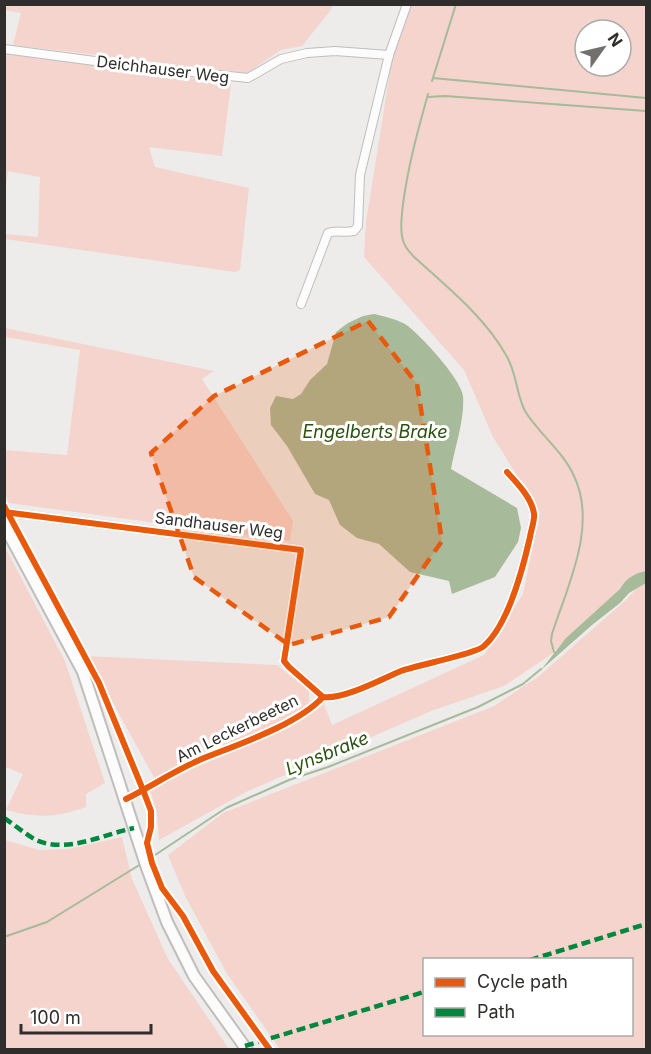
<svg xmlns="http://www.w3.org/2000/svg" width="651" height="1054" font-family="Inter,sans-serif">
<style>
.green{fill:#f4d4cd;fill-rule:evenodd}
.water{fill:#a7ba9a}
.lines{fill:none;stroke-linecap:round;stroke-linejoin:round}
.stream{stroke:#a7ba9a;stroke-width:2}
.minor-casing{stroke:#c0bebd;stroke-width:10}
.secondary-casing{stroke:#c0bebd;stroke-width:14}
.minor{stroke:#fcfcfc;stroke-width:8}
.secondary{stroke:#fcfcfc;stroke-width:10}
.quiet{stroke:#00873e;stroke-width:4.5;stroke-dasharray:9 4.5;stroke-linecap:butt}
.cycleway-casing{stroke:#fff;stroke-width:10}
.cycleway{stroke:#e8590c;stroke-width:6}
.marked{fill:#e8590c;fill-opacity:0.2;stroke:#e8590c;stroke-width:4.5;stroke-dasharray:12 8;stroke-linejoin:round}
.labels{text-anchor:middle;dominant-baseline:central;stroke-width:6;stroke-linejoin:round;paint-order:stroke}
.street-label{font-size:16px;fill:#2f2e2c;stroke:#fff}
.water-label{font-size:18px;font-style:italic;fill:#2c5212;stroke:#fff}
</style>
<rect width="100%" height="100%" fill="#eeecea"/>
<!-- green -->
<g class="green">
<polygon points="4,5 5,4 333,5 330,11 302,46 281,50 247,73 13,45 21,13 5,10"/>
<path d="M410,5H646V571C635,573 626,578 620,589L566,638L552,654L504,686L431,711L246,792L159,840L157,813L150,790C206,757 267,735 324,704L332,725L484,655L523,594L540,512L493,437L464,370L364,257L366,222L393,53ZM585,30H621V66H585Z"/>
<polygon points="5,50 231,84 222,156 149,147 155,167 249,188 240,270 235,272 5,239 5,234 38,237 40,177 8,171 5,193"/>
<polygon points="5,328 214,371 202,379 293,521 290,541 9,503 5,494 5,450 67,455 80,350 5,337"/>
<path d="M5,547L65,661L105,783L86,794V807C57,818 36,818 6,810L23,774L5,767Z"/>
<path d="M646,583V1049H280L227,974L185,896L168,855L223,813L494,706L539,676L626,600L638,587ZM424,960H632V1034H424Z"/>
<polygon points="87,656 277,665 309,691 309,702 303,709 284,719 156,781"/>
<polygon points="122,837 132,879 168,959 229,1049 5,1049 5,840 39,850 68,849"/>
</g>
<!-- water -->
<g class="water">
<path d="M374,314C384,316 395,319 405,324C419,333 461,379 463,396C465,418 455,447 451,469L517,508L521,528L518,542L495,577L452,594L449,581L410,572L379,544L357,538L340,525L329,500L315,494L287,446L271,425L270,408L276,396L293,399L301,394L310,380L327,364L336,332L348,323L363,316Z"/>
<path d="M646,571V583L629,593L620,603L592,625L541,670L566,638L620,589C626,578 635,573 646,571Z"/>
</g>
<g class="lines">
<!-- stream -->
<g class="stream">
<polyline points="433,78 646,98"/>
<polyline points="432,81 456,4"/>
<path d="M428,94C418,130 408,166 403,204C402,214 400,225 402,236C403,245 408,250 413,256C446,286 484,316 506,355C517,373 516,394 525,411C539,434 563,451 574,476C598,526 567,587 552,634L551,641L554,652"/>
<polyline points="428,97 445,96 646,111"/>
<polyline points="149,859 226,808 289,780 328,767 478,707 523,684 541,669"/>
<polyline points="4,937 47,922 141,864"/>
</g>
<!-- minor casing -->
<g class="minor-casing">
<g id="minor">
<polyline points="4,49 125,65 248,78 281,59 307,53 335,51 389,55"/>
<path d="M301,304L328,233C336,230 345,233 354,231L358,226L360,175L389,55L407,4"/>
<polyline points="4,512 301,550 284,661 289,667 323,697"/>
<path d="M126,799C152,786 177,769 204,758C239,744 297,725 323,697C343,700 382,679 401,671C417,665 476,654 484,646C509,624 523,568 530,537C531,530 535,520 534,514C532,498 517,483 507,472"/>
</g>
</g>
<!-- secondary casing -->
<g class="secondary-casing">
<polyline id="secondary" points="4,525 83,672 147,868 167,922 194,976 247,1050"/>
</g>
<!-- minor -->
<use href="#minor" class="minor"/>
<!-- secondary -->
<use href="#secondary" class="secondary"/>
<!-- quiet -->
<g class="quiet">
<path d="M4,818C15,825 25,834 36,840C67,854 104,834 134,828"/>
<polyline points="530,960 646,924"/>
<polyline points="245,1046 424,992"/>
</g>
<!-- cycleway casing -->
<g class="cycleway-casing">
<g id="cycleway">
<polyline points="4,506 99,683 143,790 151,811 151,827 147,843 152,863 162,888 183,916 213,971 270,1050"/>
<polyline points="4,512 301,550 284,661 289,667 323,697"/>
<path d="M126,799C152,786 177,769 204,758C239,744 297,725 323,697C343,700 382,679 401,671C417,665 476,654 484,646C509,624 523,568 530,537C531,530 535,520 534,514C532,498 517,483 507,472"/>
</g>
</g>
<!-- cycleway -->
<use href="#cycleway" class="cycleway"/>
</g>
<!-- marked area -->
<path class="marked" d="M368,321L417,384L442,541L389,617L289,645L194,577L151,453L214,396Z"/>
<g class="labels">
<!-- street labels -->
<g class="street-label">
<text transform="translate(163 69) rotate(7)">Deichhauser Weg</text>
<text transform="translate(219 525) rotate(7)">Sandhauser Weg</text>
<text transform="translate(237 728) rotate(-26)">Am Leckerbeeten</text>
</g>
<!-- water labels -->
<g class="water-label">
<text x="375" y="431">Engelberts Brake</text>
<text transform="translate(327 753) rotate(-22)">Lynsbrake</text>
</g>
</g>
<!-- border -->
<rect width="651" height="1054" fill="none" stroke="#2f2e2c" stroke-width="12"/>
<!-- legend -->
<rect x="423" y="958" width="210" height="78" fill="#ffffff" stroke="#acabab" stroke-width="1.5"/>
<rect x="435" y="978" width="30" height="9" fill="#e8590c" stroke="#acabab" stroke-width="1.5"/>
<text x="477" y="988" font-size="18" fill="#2f2e2c">Cycle path</text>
<rect x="435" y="1008" width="30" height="9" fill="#00873e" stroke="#acabab" stroke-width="1.5"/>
<text x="477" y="1018" font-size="18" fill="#2f2e2c">Path</text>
<!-- north arrow -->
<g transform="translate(603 48) rotate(56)"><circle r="28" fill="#ffffff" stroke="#acabab" stroke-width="1.5"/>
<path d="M0-4.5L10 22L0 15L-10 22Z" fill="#72706e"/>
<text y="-9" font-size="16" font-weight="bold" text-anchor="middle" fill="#2f2e2c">N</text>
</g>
<!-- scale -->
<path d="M21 1024v9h130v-9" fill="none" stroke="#2f2e2c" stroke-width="3"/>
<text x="30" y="1024" font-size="18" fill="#2f2e2c" stroke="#ffffff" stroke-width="4.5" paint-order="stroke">100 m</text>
</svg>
